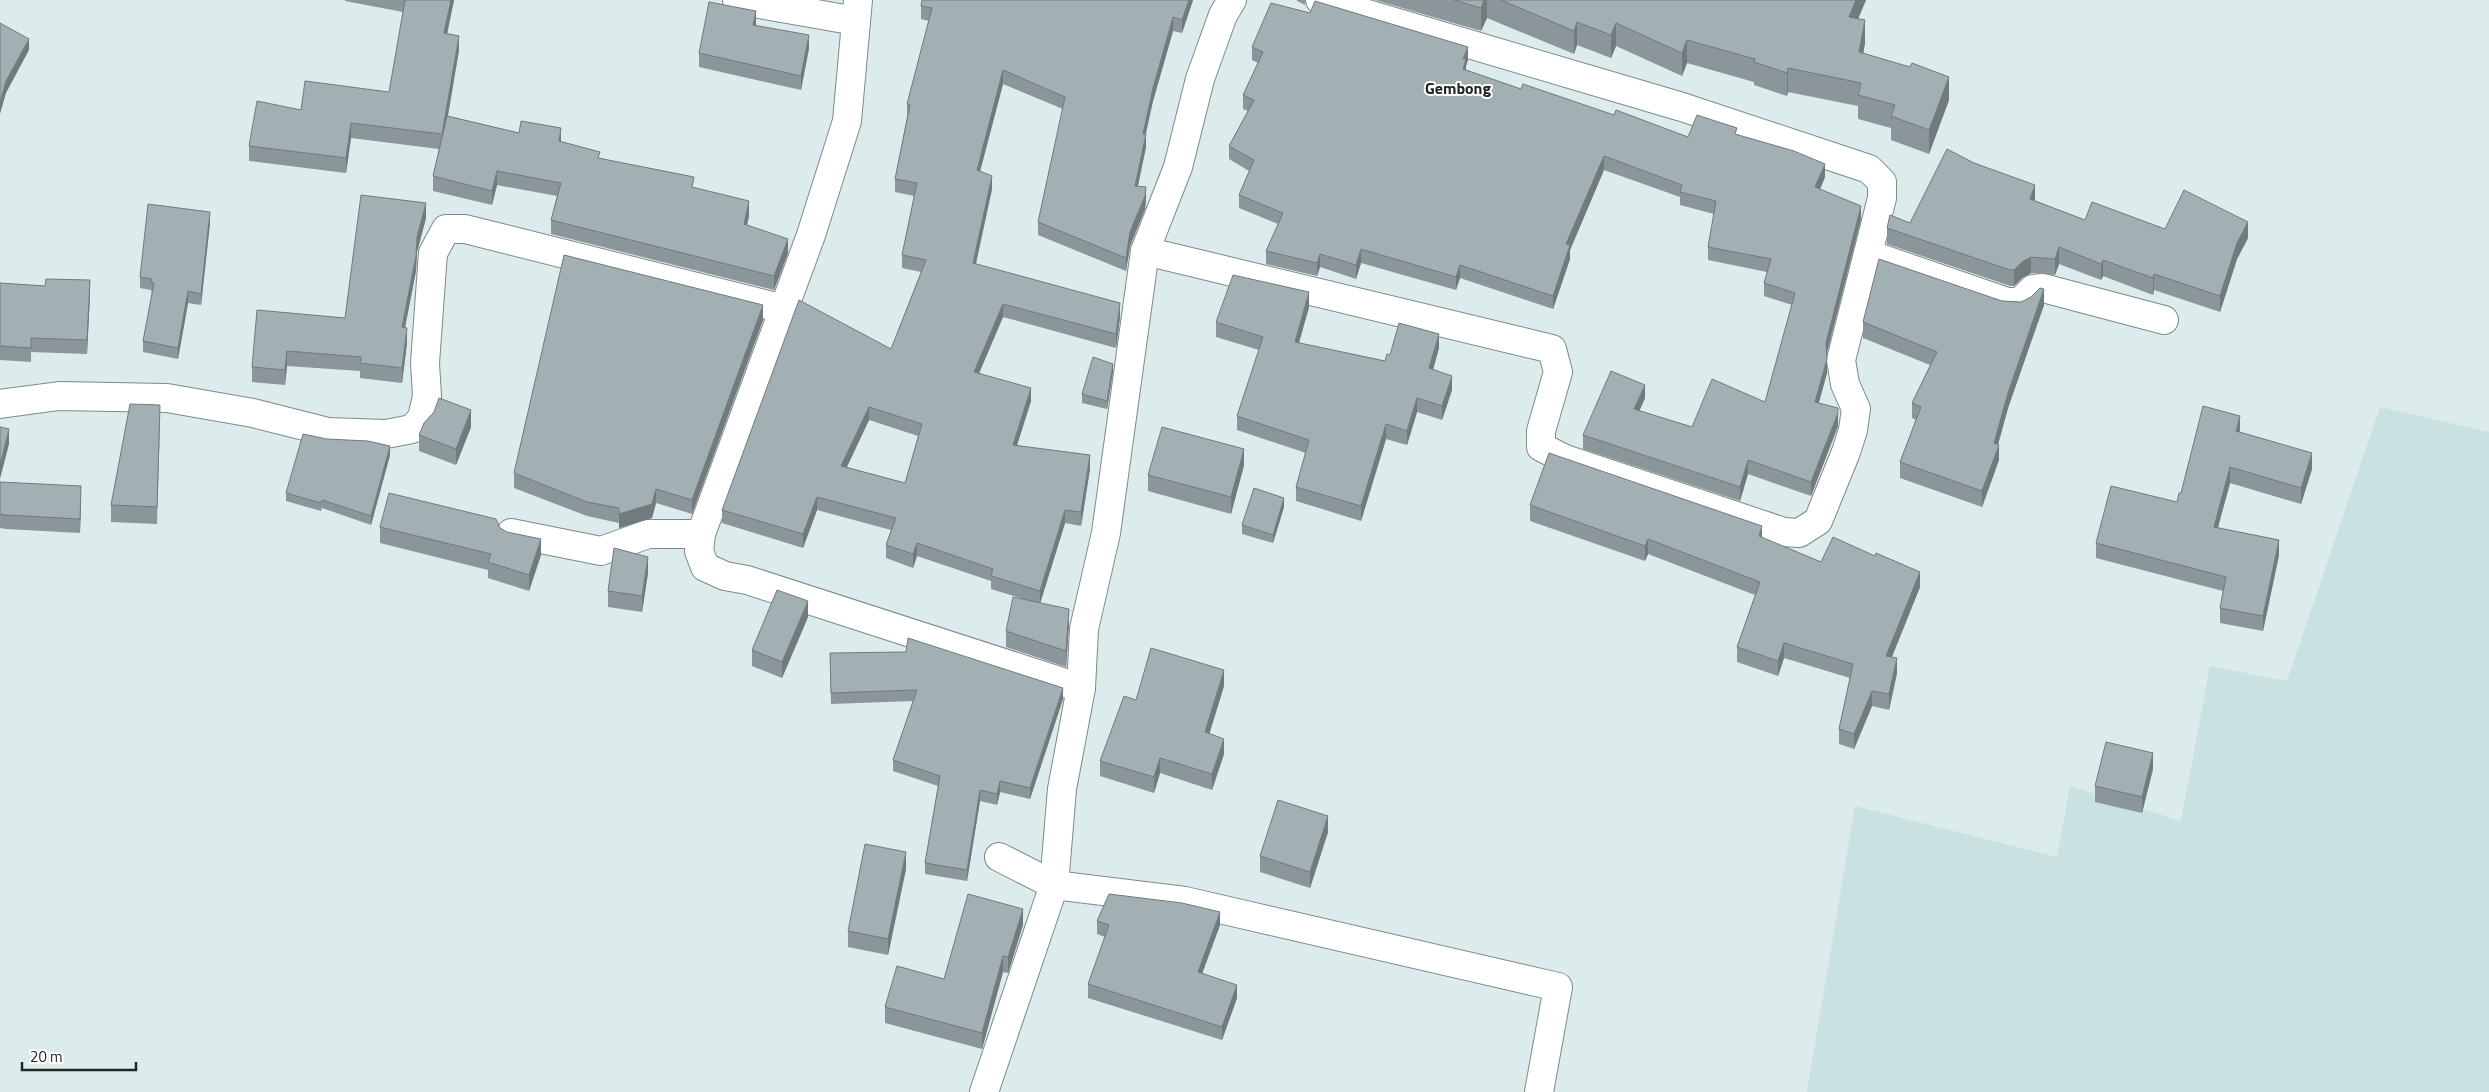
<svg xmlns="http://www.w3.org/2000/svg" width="2489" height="1092" font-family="'Titillium Web',sans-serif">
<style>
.built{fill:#c9e2e1}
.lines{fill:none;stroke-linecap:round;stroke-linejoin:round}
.minor-casing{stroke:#7c8a8a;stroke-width:30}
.minor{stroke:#fff;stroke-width:28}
.wall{fill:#8b969a;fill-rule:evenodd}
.shaded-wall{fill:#717a7d}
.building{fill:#a2afb3;stroke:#717a7d;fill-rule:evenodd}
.labels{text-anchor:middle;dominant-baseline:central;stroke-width:4;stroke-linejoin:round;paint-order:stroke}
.quarter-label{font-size:16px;font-weight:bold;fill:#202625;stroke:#fff}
</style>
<rect width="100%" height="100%" fill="#dcebeb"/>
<!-- built -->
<polygon class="built" points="2380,407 2489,432 2489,1092 1807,1092 1855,806 2057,857 2070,786 2181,821 2210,666 2287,681"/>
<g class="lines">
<!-- minor casing -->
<g class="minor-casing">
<g id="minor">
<polyline points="737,0 856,21"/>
<polyline points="858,0 847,121 811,235 701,534 699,551 705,567 725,576 747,580 1081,688"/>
<polyline points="1145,251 1552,349 1558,372 1541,431 1541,447 1565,459 1784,532 1799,533 1818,521 1846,452 1853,430 1856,409 1845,384 1841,360 1882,198 1882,182 1869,169 1682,107 1320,0"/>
<polyline points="1868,254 2007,302 2020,302 2033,289 2043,288 2164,320"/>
<polyline points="0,404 59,396 167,398 253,413 328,432 386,434 412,429 422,418 427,396 425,363 433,253 446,229 465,229 784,309"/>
<polyline points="511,533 601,551 648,534 701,534"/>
<polyline points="999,857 1054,885 1185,901 1558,987 1539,1092"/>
<polyline points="984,1092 1054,885 1062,789 1081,688 1084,629 1106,533 1145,251 1178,167 1200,79 1223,15 1232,0"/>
</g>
</g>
<!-- minor -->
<use href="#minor" class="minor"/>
</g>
<!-- wall -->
<g class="wall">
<polygon points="345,0 454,0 447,34 459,50 448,116 519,133 561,142 600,159 694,188 749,216 747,225 788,253 774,290 551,234 551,220 557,196 497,185 492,205 433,191 433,176 439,149 351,138 346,173 249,161 249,146 301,110 389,92 403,12 345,1"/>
<path d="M922,0H1193L1182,33L1173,31L1153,101L1145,134L1146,147L1138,186L1146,201L1145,209L1130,246L1126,271L1038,235V222L1063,109L1003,84L980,171L992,189L976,264L1120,317L1116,348L1003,317L979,373L1031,401L1017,445L1090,469L1081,526L1065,523L1040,603L1069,625L1066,667L1006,647V631L1027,600L991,589V581L917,556L913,568L886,558V545L891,530L817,510L803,548L722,523V510L891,349L921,272L902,268V255L914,196L895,192V179L907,117V104L929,21L921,19V6ZM869,420L918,436L905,483L847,467Z"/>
<polygon points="1297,0 1305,0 1305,5 1297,1"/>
<polygon points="1375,0 1866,0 1858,19 1865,43 1863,54 1949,100 1929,154 1891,140 1891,128 1858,119 1858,106 1788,92 1787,96 1754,85 1754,82 1687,63 1682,76 1616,46 1611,58 1577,45 1574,54 1487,18 1481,31"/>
<polygon points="1252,47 1468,60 1466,66 1466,70 1521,89 1688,137 1737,134 1825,177 1820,189 1861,219 1827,353 1827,373 1819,403 1838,422 1838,426 1811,496 1748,474 1740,501 1583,449 1583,435 1645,398 1639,411 1692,427 1765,402 1792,305 1764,296 1764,283 1767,272 1708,260 1708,247 1714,214 1680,205 1680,197 1604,170 1570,250 1570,259 1553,309 1460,278 1456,290 1361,263 1356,279 1320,267 1317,276 1266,264 1266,251 1278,224 1239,208 1239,195 1249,171 1229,159 1229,146 1248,111 1243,109 1243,95 1258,63 1252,60"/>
<polygon points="809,48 801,90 699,67 699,53"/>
<polygon points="2035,201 2085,220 2248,238 2237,259 2220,312 2154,290 2153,295 2103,276 2101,280 2059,264 2055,275 2031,273 2022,278 2014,286 2010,286 1887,244 1887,228 1910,223"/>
<polygon points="426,218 417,252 416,271 405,328 407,343 402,383 360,378 360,371 287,366 285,385 252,382 252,367 345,318"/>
<polygon points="210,223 201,305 188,303 178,359 143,352 143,341 152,294 151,290 140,288 140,277"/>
<polygon points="0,283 45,286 90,294 87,354 31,352 31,362 0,360"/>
<polygon points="2002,301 2044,305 2008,408 1998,445 1999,460 1982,507 1900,478 1900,462 1916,420 1912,418 1912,403 1930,365 1863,338 1863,322"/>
<polygon points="1309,307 1299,343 1385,361 1390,355 1439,348 1433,370 1452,390 1442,420 1417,412 1407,445 1386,439 1361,521 1296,501 1296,487 1306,453 1237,430 1237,416 1259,350 1216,337 1216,322"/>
<polygon points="763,320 692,514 656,503 652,518 619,528 619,523 587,516 514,488 514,473"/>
<polygon points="1113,372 1107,409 1082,403 1082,394"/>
<polygon points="160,422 157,524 111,522 111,505"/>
<polygon points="471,427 456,465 419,451 419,435"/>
<polygon points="2240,432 2312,469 2301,504 2230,483 2218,527 2279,555 2263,631 2220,623 2220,608 2223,591 2096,558 2096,543 2177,502 2181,493"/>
<polygon points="390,455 371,525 322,508 321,511 286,501 286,493"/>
<polygon points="1244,465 1231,514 1148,491 1148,475"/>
<polygon points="0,482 81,500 80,533 6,529 0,528"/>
<polygon points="1530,505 1762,538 1821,562 1920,587 1892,657 1897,673 1889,710 1872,706 1854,749 1839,744 1839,729 1850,678 1784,658 1778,676 1737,662 1737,647 1755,595 1648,554 1645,561 1530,521"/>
<polygon points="1284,507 1273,543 1242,534 1242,525"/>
<polygon points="380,527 500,528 541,555 529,591 488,578 488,570 380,543"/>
<polygon points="648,573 642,612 608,607 608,591"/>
<polygon points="808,617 782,678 752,666 752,650"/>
<polygon points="830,653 1063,699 1030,799 1000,792 997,805 980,801 967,881 925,874 925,863 938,786 893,771 893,760 913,701 831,704"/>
<polygon points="1224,686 1209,734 1224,754 1212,790 1160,773 1154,793 1100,776 1100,761 1136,700"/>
<polygon points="2153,769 2142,813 2095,802 2095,786"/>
<polygon points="1328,832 1310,888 1260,872 1260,856"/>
<polygon points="906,869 888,955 848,947 848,931"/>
<polygon points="1097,921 1220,925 1202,973 1237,998 1222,1040 1088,998 1088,984 1105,937 1097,934"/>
<polygon points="1023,925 1008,973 1003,972 982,1049 885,1023 885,1007 944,979"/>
</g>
<!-- shaded-wall -->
<g class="shaded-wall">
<polygon points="451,0 454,0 444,48 444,33"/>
<polygon points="1189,0 1193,0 1182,33 1182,20"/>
<polygon points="1484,0 1487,0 1487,18 1481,31 1481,8"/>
<polygon points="1856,0 1866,0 1849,40 1849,17"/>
<polygon points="756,11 756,25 753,39 753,25"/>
<polygon points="1173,17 1173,31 1153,101 1143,147 1143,134 1153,88"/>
<polygon points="1865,20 1865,43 1859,76 1859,52"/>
<polygon points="1577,22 1577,45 1574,54 1574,31"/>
<polygon points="1616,23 1616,46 1611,58 1611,35"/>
<polygon points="809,35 809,48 801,90 801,76"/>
<polygon points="459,36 459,50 442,149 442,134"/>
<polygon points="29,39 29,50 6,93 0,114 0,102 6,81"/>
<polygon points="1687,40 1687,63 1682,76 1682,53"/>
<polygon points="1468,47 1468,60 1466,66 1466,73 1463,69 1463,59"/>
<polygon points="1788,68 1788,92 1787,96 1787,73"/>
<polygon points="1003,70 1003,84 977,183 977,170"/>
<polygon points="1949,77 1949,100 1929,154 1929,130"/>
<polygon points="351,123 351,138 346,173 346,158"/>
<polygon points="561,128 561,142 559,141"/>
<polygon points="1146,134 1146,147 1135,199 1135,186"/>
<polygon points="1604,156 1604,170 1570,250 1570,259 1553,309 1553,296 1566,244"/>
<polygon points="1825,164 1825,177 1815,201 1815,187"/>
<polygon points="497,171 497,185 492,205 492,191"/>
<polygon points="992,176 992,189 973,276 973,263"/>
<polygon points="2035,185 2035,201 2030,199"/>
<polygon points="1146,187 1146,201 1145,209 1130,246 1126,271 1126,258 1130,232"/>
<polygon points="749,201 749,216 744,238 744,224"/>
<polygon points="426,203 426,218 417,252 416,271 402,342 402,327 417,237"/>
<polygon points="1861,206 1861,219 1826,356 1826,343"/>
<polygon points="210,212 210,223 201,305 201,294"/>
<polygon points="2248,222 2248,238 2237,259 2220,312 2220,296 2237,243"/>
<polygon points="788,239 788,253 774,290 774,276"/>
<polygon points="2059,247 2059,264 2055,275 2055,259"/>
<polygon points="1361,249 1361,263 1356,279 1356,265"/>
<polygon points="1320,254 1320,267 1317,276 1317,263"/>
<polygon points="2031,257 2031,273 2022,278 2014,286 2014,270 2022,262"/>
<polygon points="2103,260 2103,276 2101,280 2101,264"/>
<polygon points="1460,265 1460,278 1456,290 1456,277"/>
<polygon points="2154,274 2154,290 2153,295 2153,278"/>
<polygon points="90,280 90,294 87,354 87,340"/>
<polygon points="2044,289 2044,305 2008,408 1995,455 1999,445 1999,460 1982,507 1982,491 1994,443 2008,393"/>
<polygon points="188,291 188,303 178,359 178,348"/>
<polygon points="1309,292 1309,307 1295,356 1295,342"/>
<polygon points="1120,303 1120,317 1116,348 1116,334"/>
<polygon points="1003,304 1003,317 974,385 974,372"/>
<polygon points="763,305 763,320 692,514 692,500"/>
<polygon points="407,328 407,343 402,383 402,368"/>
<polygon points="1439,334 1439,348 1429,383 1429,368"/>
<polygon points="287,351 287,366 285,385 285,370"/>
<polygon points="1827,359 1827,373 1815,415 1815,402"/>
<polygon points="1113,364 1113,372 1107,409 1107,401"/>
<polygon points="1452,376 1452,390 1442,420 1442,406"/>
<polygon points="1645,385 1645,398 1634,423 1634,409"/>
<polygon points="1031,388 1031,401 1013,458 1013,445"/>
<polygon points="1417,398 1417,412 1407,445 1407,431"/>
<polygon points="869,407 869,420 841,479 841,466"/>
<polygon points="1838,408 1838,426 1811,496 1811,482"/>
<polygon points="471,410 471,427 456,465 456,449"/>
<polygon points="2240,416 2240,431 2236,446 2236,431"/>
<polygon points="1386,424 1386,439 1361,521 1361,506"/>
<polygon points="9,429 9,444 0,479 0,465"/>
<polygon points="390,446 390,455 371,525 371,516"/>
<polygon points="1244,449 1244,465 1231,514 1231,497"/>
<polygon points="2312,453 2312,469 2301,504 2301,488"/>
<polygon points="1090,455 1090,469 1081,526 1081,512"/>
<polygon points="1748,460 1748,474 1740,501 1740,487"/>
<polygon points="2230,467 2230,483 2214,542 2214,527"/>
<polygon points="81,486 81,500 80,533 80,519"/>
<polygon points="656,489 656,503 652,518 619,528 619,514"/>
<polygon points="817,497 817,510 803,548 803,534"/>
<polygon points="1284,498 1284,507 1273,543 1273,535"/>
<polygon points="1065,510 1065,523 1040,604 1040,591"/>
<polygon points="1762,526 1762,541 1759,536"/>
<polygon points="541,539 541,555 529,591 529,575"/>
<polygon points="1648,539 1648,554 1645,561 1645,546"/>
<polygon points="2279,540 2279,555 2263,631 2263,616"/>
<polygon points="917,543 917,556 913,568 913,554"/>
<polygon points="648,557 648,573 642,612 642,596"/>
<polygon points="1920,572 1920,587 1886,671 1886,656"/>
<polygon points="808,601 808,617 782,678 782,662"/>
<polygon points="1069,609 1069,625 1066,667 1066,651"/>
<polygon points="1784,643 1784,658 1778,676 1778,661"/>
<polygon points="1897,658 1897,673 1889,710 1889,694"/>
<polygon points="1224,670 1224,686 1205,748 1205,732"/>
<polygon points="1063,688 1063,699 1030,799 1030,788"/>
<polygon points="1872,691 1872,706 1854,749 1854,734"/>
<polygon points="1224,739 1224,754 1212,790 1212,774"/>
<polygon points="2153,753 2153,769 2142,813 2142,797"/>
<polygon points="1160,758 1160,773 1154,793 1154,777"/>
<polygon points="1000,781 1000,792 997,805 997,794"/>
<polygon points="980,790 980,801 967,881 967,870"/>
<polygon points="1328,816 1328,832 1310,888 1310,872"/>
<polygon points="906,852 906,869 888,955 888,939"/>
<polygon points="1023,909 1023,925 1008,973 1008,957"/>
<polygon points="1220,912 1220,925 1198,985 1198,972"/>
<polygon points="1003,956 1003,972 982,1049 982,1033"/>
<polygon points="1237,985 1237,998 1222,1040 1222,1027"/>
</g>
<!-- building -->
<g class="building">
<polygon points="405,0 451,0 444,33 459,36 442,134 351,123 346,158 249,146 257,101 301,110 305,81 389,92"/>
<path d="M922,0H1189L1182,20L1173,17L1153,88L1143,134H1146L1135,186L1146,187L1145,196L1130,232L1126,258L1038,222L1065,97L1003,70L977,170L992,176L973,263L1120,303L1116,334L1003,304L974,372L1031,388L1013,445L1090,455L1081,512L1065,510L1040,591L991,576L993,569L917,543L913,554L886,545L896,518L817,497L803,534L722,510L799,300L891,349L926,260L902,255L917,183L895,179L910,105L907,104L932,8L921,6ZM869,407L922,424L905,483L841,466Z"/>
<polygon points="1454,0 1484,0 1481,8"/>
<polygon points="1501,0 1856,0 1849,17 1865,20 1859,52 1910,67 1912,63 1949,77 1929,130 1891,116 1895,105 1858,95 1861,83 1788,68 1787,73 1754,62 1755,59 1687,40 1682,53 1616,23 1611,35 1577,22 1574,31"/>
<polygon points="1315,1 1468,47 1463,59 1466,59 1463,69 1521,89 1523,84 1614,115 1616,110 1688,137 1697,115 1737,128 1735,134 1794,151 1825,164 1815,187 1861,206 1826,343 1827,359 1815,402 1838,408 1838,413 1811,482 1748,460 1740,487 1583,435 1611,371 1645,385 1634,409 1692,427 1712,379 1765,402 1795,293 1764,283 1771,259 1708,247 1716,201 1680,192 1682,185 1604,156 1566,244 1570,245 1553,296 1460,265 1456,277 1361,249 1356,265 1320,254 1317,263 1266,251 1283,213 1239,195 1254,160 1229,146 1254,100 1243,95 1263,52 1252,47 1271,3 1310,13"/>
<polygon points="709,2 756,11 753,25 809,35 801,76 699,53"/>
<polygon points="0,23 29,39 6,81 0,102"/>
<polygon points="447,116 519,133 521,121 561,128 559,141 600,152 598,158 694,177 692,187 749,201 744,224 788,239 774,276 551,220 561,183 497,171 492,191 433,176"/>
<polygon points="1947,149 1974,163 2035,185 2030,199 2085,220 2092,202 2165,229 2184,190 2248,222 2237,243 2220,296 2154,274 2153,278 2103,260 2101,264 2059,247 2055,259 2031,257 2022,262 2014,270 2010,270 1887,228 1890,215 1910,223"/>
<polygon points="361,195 426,203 417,237 416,256 402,327 407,328 402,368 360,363 361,357 287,351 285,370 252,367 257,310 345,318"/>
<polygon points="148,204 210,212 201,294 188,291 178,348 143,341 154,283 151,282 152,279 140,277"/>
<polygon points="564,255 763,305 692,500 656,489 652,504 619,514 619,508 587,502 514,473"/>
<polygon points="1879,259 2002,301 2021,302 2031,297 2040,288 2044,289 2008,393 1994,443 1999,445 1982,491 1900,462 1921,407 1912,403 1937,352 1863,322"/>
<polygon points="1233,275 1309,292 1295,342 1385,361 1387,354 1390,355 1399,323 1439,334 1429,368 1452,376 1442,406 1417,398 1407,431 1386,424 1361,506 1296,487 1309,440 1237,416 1263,337 1216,322"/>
<polygon points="46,279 90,280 87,340 31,338 31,348 0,346 0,283 45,286"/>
<polygon points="1093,357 1113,364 1107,401 1082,394"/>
<polygon points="439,398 471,410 456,449 419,435 424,423 434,412"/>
<polygon points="130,404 160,405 157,507 111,505"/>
<polygon points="2203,406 2240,416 2236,431 2312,453 2301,488 2230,467 2214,527 2279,540 2263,616 2220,608 2226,577 2096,543 2111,486 2177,502 2179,493 2181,493"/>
<polygon points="0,427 9,429 0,465"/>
<polygon points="1162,427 1244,449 1231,497 1148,475"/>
<polygon points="303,434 327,439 368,441 390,446 371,516 322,500 321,503 286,493"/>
<polygon points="1549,453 1762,526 1759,536 1821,562 1833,537 1875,556 1876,553 1920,572 1886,656 1897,658 1889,694 1872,691 1854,734 1839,729 1853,664 1784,643 1778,661 1737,647 1760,582 1648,539 1645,546 1530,505"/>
<polygon points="0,482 81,486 80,519 6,515 0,514"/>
<polygon points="1254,488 1284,498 1273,535 1242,525"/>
<polygon points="389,493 496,519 500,528 507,532 541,539 529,575 488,562 491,554 380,527"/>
<polygon points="614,548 648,557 642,596 608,591"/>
<polygon points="777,590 808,601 782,662 752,650"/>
<polygon points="1013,597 1069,609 1066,651 1006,631"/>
<polygon points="908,638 1063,688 1030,788 1000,781 997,794 980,790 967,870 925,863 940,776 893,760 917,690 831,693 830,653 906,652"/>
<polygon points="1151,648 1224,670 1205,732 1224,739 1212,774 1160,758 1154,777 1100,761 1124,696 1136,700"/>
<polygon points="2106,742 2153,753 2142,797 2095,786"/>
<polygon points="1278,800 1328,816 1310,872 1260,856"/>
<polygon points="865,844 906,852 888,939 848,931"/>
<polygon points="968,894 1023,909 1008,957 1003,956 982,1033 885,1007 897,966 944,979"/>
<polygon points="1109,894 1182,903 1220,912 1198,972 1237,985 1222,1027 1088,984 1109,925 1097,921"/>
</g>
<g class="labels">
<!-- quarter labels -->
<g class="quarter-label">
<text x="1458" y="88">Gembong</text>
</g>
</g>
<!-- scale -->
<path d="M22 1062v8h114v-8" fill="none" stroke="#202625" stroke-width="2.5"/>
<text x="30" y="1062" font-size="15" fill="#202625" stroke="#ffffff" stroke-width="4" paint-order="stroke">20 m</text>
</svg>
